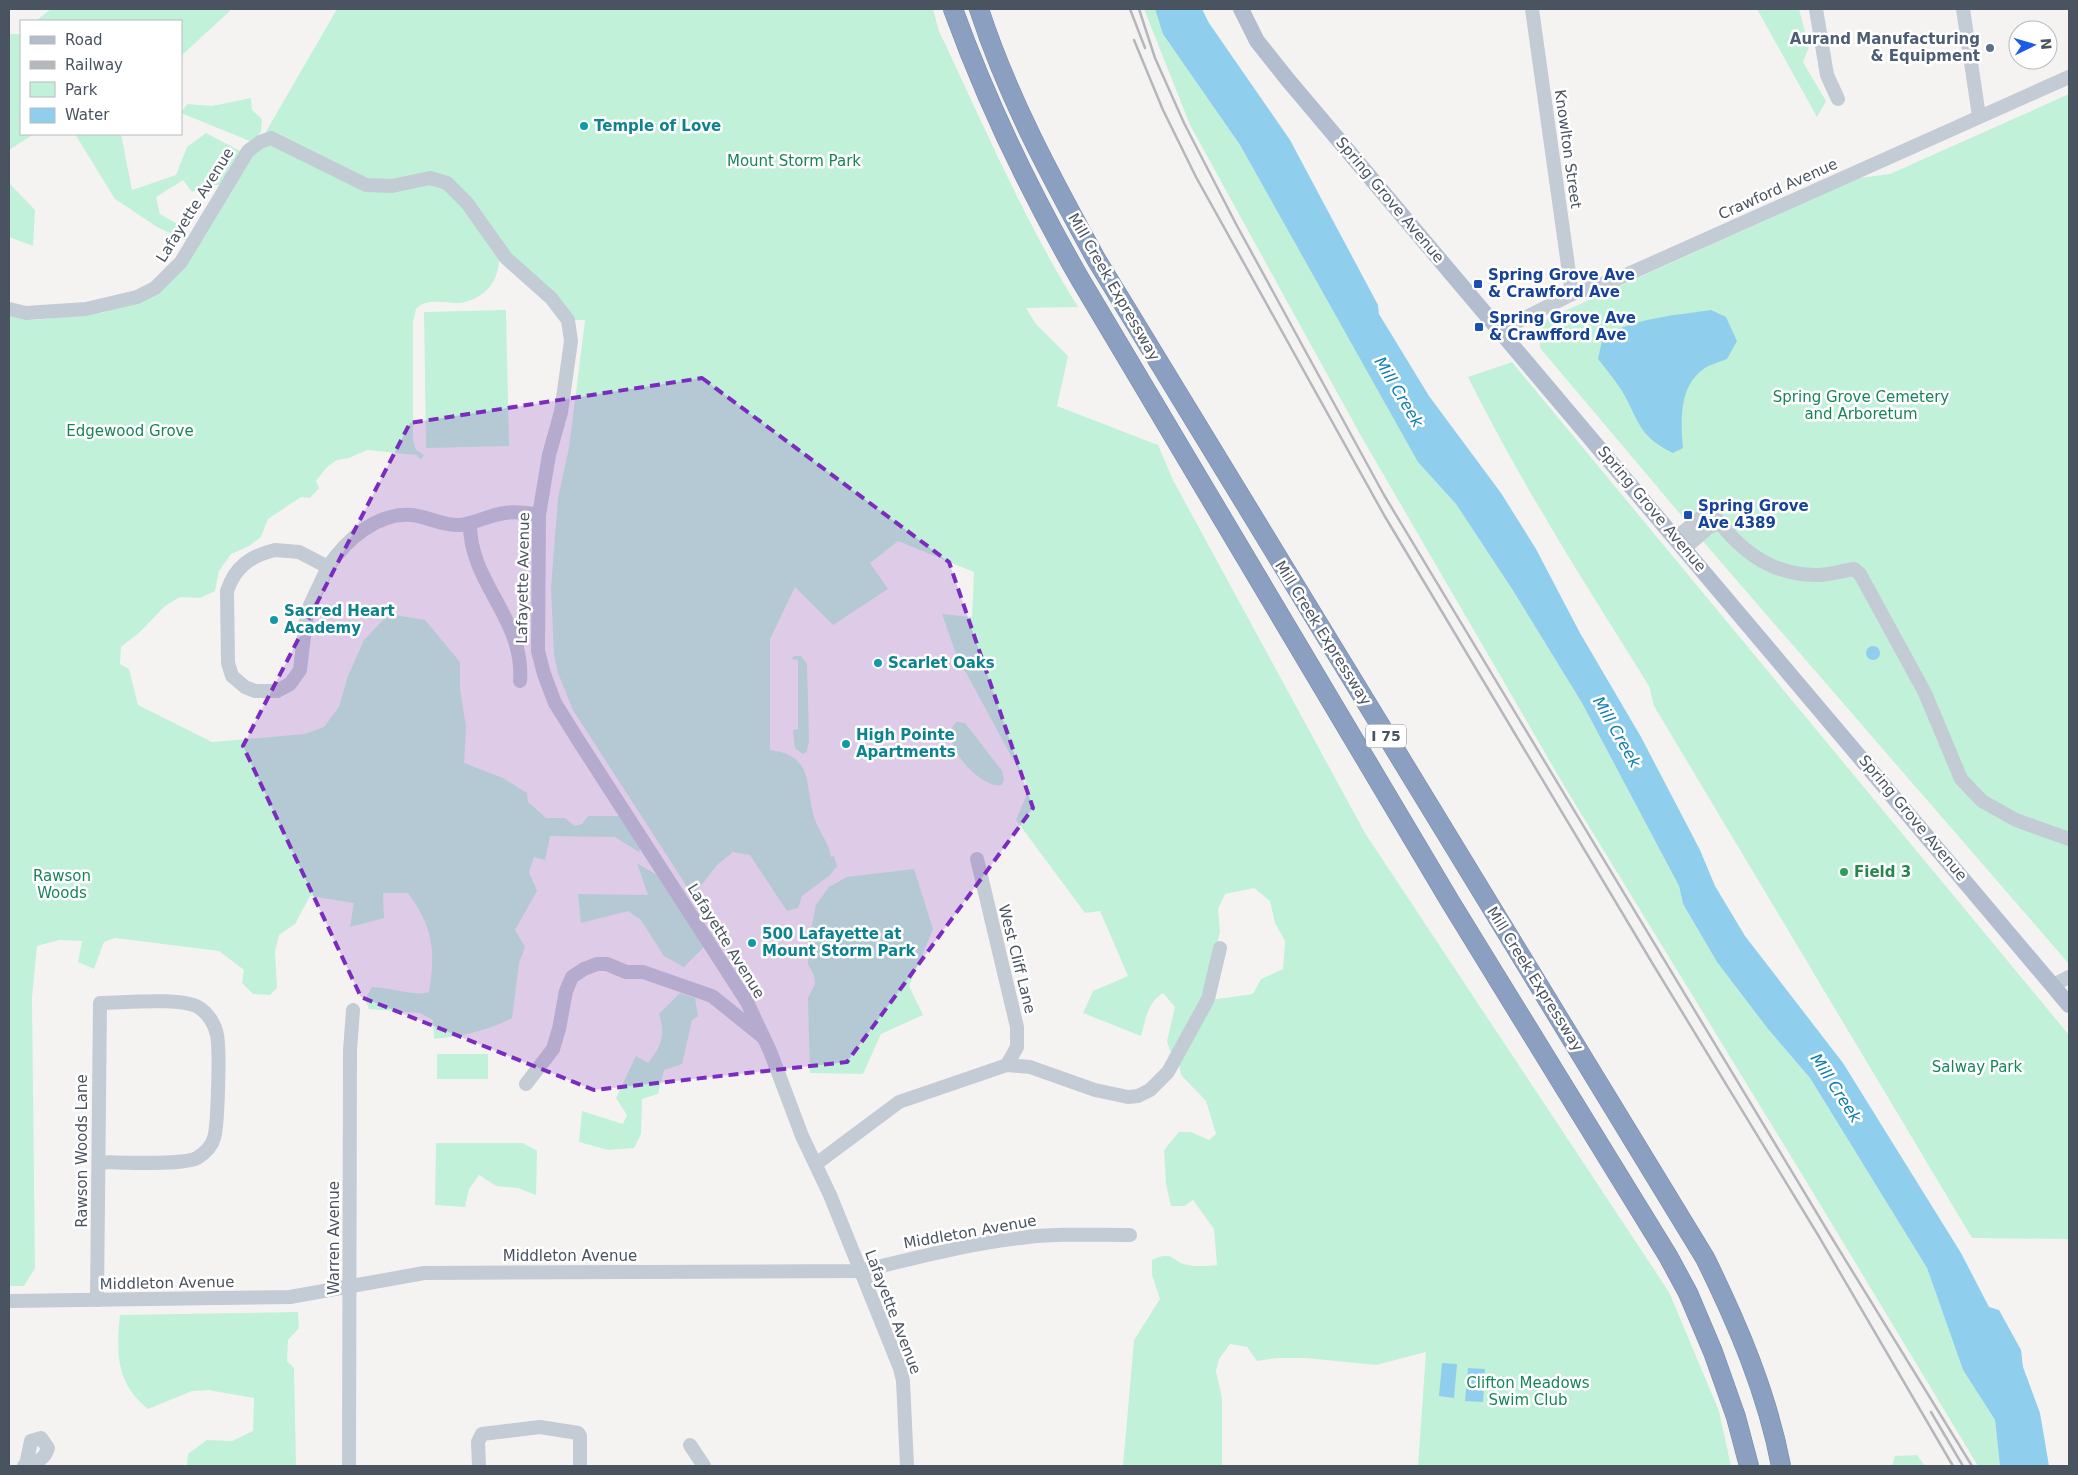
<svg xmlns="http://www.w3.org/2000/svg" width="2078" height="1475" font-family="'DejaVu Sans',sans-serif">
<style>
.green{fill:#c2f1d9}
.water{fill:#8fcfed}
.lines{fill:none;stroke-linecap:round;stroke-linejoin:round}
.highway-casing{stroke:#768aac;stroke-width:20}
.minor{stroke:#c3cbd4;stroke-width:14}
.major{stroke:#b2bed0;stroke-width:16}
.highway{stroke:#8b9fc0;stroke-width:19}
.rail{stroke:#b4b7bc;stroke-width:2.5}
.marked{fill:#7b2cbf;fill-opacity:0.2;stroke:#7b2cbf;stroke-width:4;stroke-dasharray:10 6;stroke-linejoin:round}
.service-dot{fill:#5c6f8a;stroke:#fff;stroke-width:2}
.culture-dot{fill:#0f9aa8;stroke:#fff;stroke-width:2}
.transit-dot{fill:#1a4fb4;stroke:#fff;stroke-width:2}
.leisure-dot{fill:#2e9e5b;stroke:#fff;stroke-width:2}
.labels{text-anchor:middle;dominant-baseline:central;stroke-width:5;stroke-linejoin:round;paint-order:stroke}
.shield{fill:#fff;stroke:#808790;stroke-width:1}
.shield-label{font-size:14px;font-weight:bold;fill:#4a5360}
.service-label{font-size:15px;font-weight:bold;fill:#4e5e75;stroke:#fff;text-anchor:end}
.culture-label{font-size:15px;font-weight:bold;fill:#0d838f;stroke:#fff;text-anchor:start}
.street-label{font-size:15px;fill:#4a5360;stroke:#fff}
.park-label{font-size:15px;fill:#17855a;stroke:#fff}
.transit-label{font-size:15px;font-weight:bold;fill:#164399;stroke:#fff;text-anchor:start}
.leisure-label{font-size:15px;font-weight:bold;fill:#27864d;stroke:#fff;text-anchor:start}
.water-label{font-size:16px;font-style:italic;fill:#0c7cb1;stroke:#fff}
</style>
<rect width="100%" height="100%" fill="#f5f3f2"/>
<!-- green -->
<g class="green">
<polygon points="51,9 232,9 181,56 181,21 36,21"/>
<path d="M337,9H933L939,31C983,124 1024,220 1078,307L1026,308L1036,324L1068,356L1057,406L1158,445L1173,480L1365,833L1669,1292L1719,1411L1731,1466H1418L1426,1352L1376,1365L1306,1358H1277L1257,1361L1247,1347L1230,1344L1219,1359L1216,1371L1222,1398V1466H1123L1134,1340L1160,1299L1152,1275V1260C1174,1249 1171,1262 1188,1265C1197,1267 1208,1266 1217,1265L1214,1229L1193,1200L1184,1206H1171L1166,1184L1164,1150L1179,1132H1191L1209,1140L1216,1134L1206,1101L1181,1075L1179,1065L1210,1000L1253,994L1261,979L1283,969L1285,941L1275,923L1270,901L1254,888L1225,894L1218,909L1220,932L1206,993L1175,1052L1170,1051L1167,1041L1175,1007L1163,993C1147,1003 1146,1019 1141,1036L1083,1013L1093,991L1128,976L1100,911L1085,913L1016,820L1029,789L956,654L942,614L972,617L974,572L898,541L870,563L888,589L833,625L795,587L770,639V750C814,755 805,785 814,817C818,831 829,842 831,857L834,856L837,866L830,875L802,896L798,908L787,911L750,855L733,852L717,865L693,896L573,710L558,673L554,654L551,588L556,525L558,498L569,448L585,320H568L447,183L379,186L288,145L260,142Z"/>
<polygon points="1144,9 1155,9 1164,34 1240,145 1418,461 1456,504 1512,589 1582,703 1679,886 1683,904 1717,962 1768,1029 1810,1078 1927,1268 1963,1370 1995,1420 2000,1466 1978,1466 1803,1176 1566,789 1361,436 1190,125"/>
<polygon points="1757,9 1799,9 1809,47 1803,62 1826,101 1817,117"/>
<polygon points="9,34 21,34 21,134 34,134 9,150"/>
<polygon points="2069,94 2069,964 1719,560 1540,348 1539,325 1547,319 1859,178 1890,174"/>
<polygon points="251,98 252,110 262,119 261,132 252,142 181,113 187,104 212,106"/>
<polygon points="206,133 244,153 224,185 207,185 192,192 183,180 156,197 160,214 186,229 187,241 157,227 115,199 75,134 121,134 132,190 176,175 187,147"/>
<path d="M270,143L355,183L429,184L445,189L456,198L499,257C500,281 484,300 460,303C445,304 428,297 416,309L413,322V440L416,450L424,455L421,459L416,455L367,450L349,458L337,460L327,467L316,481L319,488L310,498L301,497L268,519L261,537L249,546L231,554L219,571L215,591L200,598L180,597L165,606L140,632L121,647L120,664L129,669L138,705L212,742L305,734L324,727L339,707L348,676L364,640L389,614L425,620L460,662V689L466,727L464,763L503,778L527,793L528,802L546,818H565L574,826L582,824L588,816H620L641,845L639,852L615,837L550,836L545,860L534,857L529,872L537,891L515,930L525,947L519,963L512,1018C486,1031 463,1036 434,1039L433,1020L420,1013L369,1009L365,999L372,987C388,987 417,997 429,992C436,951 433,927 408,893H383L384,918L350,927L354,903L310,896L295,924L279,935L275,951L277,988L270,995L253,994L242,983L244,970L219,951L115,938L104,942L94,969L78,962L82,941L59,940L37,946L32,998L35,1268L24,1286H9V315L34,320L102,313L153,295L254,151Z"/>
<polygon points="9,183 35,210 33,246 9,237"/>
<polygon points="506,310 509,446 426,448 424,312"/>
<path d="M1512,362L2069,1035V1239L1972,1238L1654,706L1649,686C1586,585 1521,484 1468,377Z"/>
<polygon points="794,656 801,656 807,664 809,741 807,751 803,754 795,748 793,730 798,729 798,660 791,659"/>
<path d="M957,722L965,723L1002,771L1004,779L1002,785C982,791 934,739 957,722Z"/>
<polygon points="637,863 657,875 705,946 684,967 664,956 641,920 628,911 581,923 578,894 648,895"/>
<polygon points="914,869 933,929 909,986 923,1015 881,1034 863,1074 810,1073 808,998 815,984 814,975 808,964 809,938 816,905 829,887 847,877"/>
<path d="M680,993L695,998L698,1016L692,1020L682,1064L664,1070L658,1094L642,1099L641,1134L634,1148L608,1150L579,1142L582,1111L623,1124L627,1115L616,1098L636,1056L648,1063C661,1047 666,1035 659,1014Z"/>
<rect x="437" y="1054" width="51" height="25"/>
<polygon points="436,1143 523,1143 537,1151 536,1195 518,1188 496,1186 479,1175 469,1189 465,1207 435,1205"/>
<path d="M298,1312L299,1328L288,1340L287,1361L294,1368L296,1466H187L188,1454L207,1440L232,1441L253,1431L254,1398L208,1390L192,1391L148,1409C116,1383 116,1353 120,1315Z"/>
<polygon points="1917,1455 1925,1466 1892,1466 1895,1456"/>
</g>
<!-- water -->
<g class="water">
<polygon points="1155,9 1202,9 1209,23 1290,140 1378,305 1379,314 1429,396 1501,493 1536,549 1580,633 1641,737 1700,850 1715,886 1745,936 1843,1063 1961,1253 1989,1307 1999,1310 2021,1350 2023,1367 2040,1413 2049,1466 2000,1466 1995,1420 1963,1370 1927,1268 1810,1078 1768,1029 1717,962 1683,904 1679,886 1582,703 1512,589 1456,504 1418,462 1240,145 1163,34"/>
<path d="M1711,310L1726,317L1737,341L1727,359C1720,362 1711,364 1705,368C1678,386 1681,421 1683,448L1673,453C1638,436 1640,422 1622,391C1615,380 1606,369 1598,359L1603,336C1641,317 1671,316 1711,310Z"/>
<circle cx="1873" cy="653" r="7"/>
<polygon points="1442,1363 1457,1364 1454,1398 1439,1396"/>
<polygon points="1468,1368 1485,1369 1483,1402 1465,1401"/>
</g>
<g class="lines">
<!-- highway casing -->
<g class="highway-casing">
<g id="highway">
<path d="M953,9C987,103 1030,192 1080,279L1451,903L1668,1256L1688,1293L1713,1352L1736,1417L1749,1466"/>
<path d="M979,9C1008,98 1051,177 1096,259L1705,1258C1738,1325 1767,1393 1781,1466"/>
</g>
</g>
<!-- minor -->
<g class="minor">
<polyline points="1532,9 1572,294"/>
<polyline points="1816,9 1827,75 1838,99"/>
<polyline points="1963,9 1979,116"/>
<polyline points="9,309 26,313 86,309 137,297 155,288 181,262 248,151 260,142 271,138 366,185 392,186 430,178 447,183 467,203 506,258 551,298 568,320 571,341 561,412 549,455 539,515 538,651 544,674 555,703 580,743 747,1002 770,1051 802,1136 830,1195 900,1368 903,1381 907,1466"/>
<polyline points="1501,330 1572,294 1617,279 2069,77"/>
<path d="M470,523C469,583 525,619 520,681"/>
<path d="M1676,538L1710,510C1736,547 1768,575 1816,575C1829,575 1841,571 1854,569L1860,574L1925,693L1961,779L1982,801L2016,820L2069,839"/>
<polyline points="1685,548 1709,527 1720,523"/>
<path d="M275,550L299,552L328,567L310,605L306,620L300,670L290,684L277,691H255L245,687L232,676L228,663L227,591C235,567 250,556 275,550Z"/>
<path d="M328,567C346,540 377,512 412,515C429,517 443,526 460,525C476,523 489,515 505,513C516,511 528,513 539,515"/>
<polyline points="977,859 1017,1027 1017,1047 1007,1065"/>
<polyline points="2053,985 2069,977"/>
<polyline points="526,1084 553,1049 559,1029 566,991 572,977 584,969 597,964 607,964 626,972 643,972 712,996 763,1037"/>
<polyline points="816,1164 899,1102 1007,1065 1030,1067 1095,1090 1128,1097 1138,1096 1150,1090 1168,1072 1208,999 1220,948"/>
<path d="M97,1300L100,1003C123,1003 180,997 198,1007C208,1013 215,1024 217,1035C220,1048 218,1126 214,1138C212,1146 205,1153 197,1158C181,1166 120,1162 99,1162"/>
<path d="M9,1301L290,1297L424,1273L860,1271C913,1259 966,1244 1020,1238C1057,1233 1093,1235 1130,1235"/>
<polyline points="690,1445 704,1466"/>
<path d="M24,1466C36,1462 44,1461 48,1448L41,1438L31,1441L26,1465"/>
<polyline points="349,1466 350,1051 353,1010"/>
<polyline points="479,1466 478,1442 482,1434 540,1427 578,1433 580,1436 580,1466"/>
</g>
<!-- major -->
<polyline class="major" points="1241,9 1257,41 1288,80 2069,1005"/>
<!-- highway -->
<use href="#highway" class="highway"/>
<!-- rail -->
<g class="rail">
<polyline points="1130,9 1145,48"/>
<polyline points="1139,9 1155,58 1184,123 1236,224 1384,495 1827,1230 1972,1466"/>
<polyline points="1134,40 1163,110 1196,177 1384,515 1654,966 1818,1235 1953,1466"/>
<polyline points="1931,1412 1963,1466"/>
</g>
</g>
<!-- marked area -->
<path class="marked" d="M702,378L949,562L1033,808L847,1062L594,1090L361,997L243,746L410,423Z"/>
<!-- markers -->
<circle class="service-dot" cx="1990" cy="48" r="5"/>
<g class="culture-dot">
<circle cx="584" cy="126" r="5"/>
<circle cx="274" cy="620" r="5"/>
<circle cx="878" cy="663" r="5"/>
<circle cx="846" cy="744" r="5"/>
<circle cx="752" cy="943" r="5"/>
</g>
<g class="transit-dot">
<rect x="1473" y="279" width="10" height="10" rx="2.5"/>
<rect x="1474" y="322" width="10" height="10" rx="2.5"/>
<rect x="1683" y="510" width="10" height="10" rx="2.5"/>
</g>
<circle class="leisure-dot" cx="1844" cy="872" r="5"/>
<g class="labels">
<!-- shield labels -->
<rect class="shield" x="1366" y="724.5" width="40" height="23" rx="4"/>
<g class="shield-label">
<text x="1386" y="736">I 75</text>
</g>
<!-- service labels -->
<g class="service-label">
<text x="1980" y="39">Aurand Manufacturing<tspan x="1980" dy="17">&amp; Equipment</tspan></text>
</g>
<!-- culture labels -->
<g class="culture-label">
<text x="594" y="126">Temple of Love</text>
<text x="284" y="611">Sacred Heart<tspan x="284" dy="17">Academy</tspan></text>
<text x="888" y="663">Scarlet Oaks</text>
<text x="856" y="735">High Pointe<tspan x="856" dy="17">Apartments</tspan></text>
<text x="762" y="934">500 Lafayette at<tspan x="762" dy="17">Mount Storm Park</tspan></text>
</g>
<!-- street labels -->
<g class="street-label">
<text transform="translate(1568 149) rotate(82)">Knowlton Street</text>
<text transform="translate(1778 189) rotate(-24)">Crawford Avenue</text>
<text transform="translate(1390 200) rotate(50)">Spring Grove Avenue</text>
<text transform="translate(195 205) rotate(-58)">Lafayette Avenue</text>
<text transform="translate(1114 287) rotate(60)">Mill Creek Expressway</text>
<text transform="translate(1652 509) rotate(50)">Spring Grove Avenue</text>
<text transform="translate(523 578) rotate(-89)">Lafayette Avenue</text>
<text transform="translate(1323 633) rotate(58)">Mill Creek Expressway</text>
<text transform="translate(1913 818) rotate(50)">Spring Grove Avenue</text>
<text transform="translate(726 941) rotate(58)">Lafayette Avenue</text>
<text transform="translate(1017 959) rotate(76)">West Cliff Lane</text>
<text transform="translate(1535 979) rotate(58)">Mill Creek Expressway</text>
<text transform="translate(82 1151) rotate(-90)">Rawson Woods Lane</text>
<text transform="translate(970 1232) rotate(-10)">Middleton Avenue</text>
<text transform="translate(334 1238) rotate(-90)">Warren Avenue</text>
<text x="570" y="1256">Middleton Avenue</text>
<text transform="translate(167 1283) rotate(-1)">Middleton Avenue</text>
<text transform="translate(893 1312) rotate(69)">Lafayette Avenue</text>
</g>
<!-- park labels -->
<g class="park-label">
<text x="794" y="161">Mount Storm Park</text>
<text x="1861" y="397">Spring Grove Cemetery<tspan x="1861" dy="17">and Arboretum</tspan></text>
<text x="130" y="431">Edgewood Grove</text>
<text x="62" y="876">Rawson<tspan x="62" dy="17">Woods</tspan></text>
<text x="1977" y="1067">Salway Park</text>
<text x="1528" y="1383">Clifton Meadows<tspan x="1528" dy="17">Swim Club</tspan></text>
</g>
<!-- transit labels -->
<g class="transit-label">
<text x="1488" y="275">Spring Grove Ave<tspan x="1488" dy="17">&amp; Crawford Ave</tspan></text>
<text x="1489" y="318">Spring Grove Ave<tspan x="1489" dy="17">&amp; Crawfford Ave</tspan></text>
<text x="1698" y="506">Spring Grove<tspan x="1698" dy="17">Ave 4389</tspan></text>
</g>
<!-- leisure labels -->
<g class="leisure-label">
<text x="1854" y="872">Field 3</text>
</g>
<!-- water labels -->
<g class="water-label">
<text transform="translate(1399 392) rotate(59)">Mill Creek</text>
<text transform="translate(1617 732) rotate(60)">Mill Creek</text>
<text transform="translate(1836 1088) rotate(57)">Mill Creek</text>
</g>
</g>
<!-- border -->
<rect width="2078" height="1475" fill="none" stroke="#4a5360" stroke-width="20"/>
<!-- legend -->
<rect x="20" y="20" width="162" height="115" fill="#ffffff" stroke="#b7babf"/>
<rect x="30" y="36" width="25" height="8" fill="#b2bed0" stroke="#b7babf"/>
<text x="65" y="45" font-size="15" fill="#4a5360">Road</text>
<rect x="30" y="61" width="25" height="8" fill="#b4b7bc" stroke="#b7babf"/>
<text x="65" y="70" font-size="15" fill="#4a5360">Railway</text>
<rect x="30" y="82" width="25" height="15" fill="#c2f1d9" stroke="#b7babf"/>
<text x="65" y="95" font-size="15" fill="#4a5360">Park</text>
<rect x="30" y="108" width="25" height="15" fill="#8fcfed" stroke="#b7babf"/>
<text x="65" y="120" font-size="15" fill="#4a5360">Water</text>
<!-- north arrow -->
<g transform="translate(2033 45) rotate(85)"><circle r="24" fill="#ffffff" stroke="#b7babf"/>
<path d="M0-4L9 19L0 12L-9 19Z" fill="#1a5ce7"/>
<text y="-8" font-size="14" font-weight="bold" text-anchor="middle" fill="#4a5360">N</text>
</g>
</svg>
